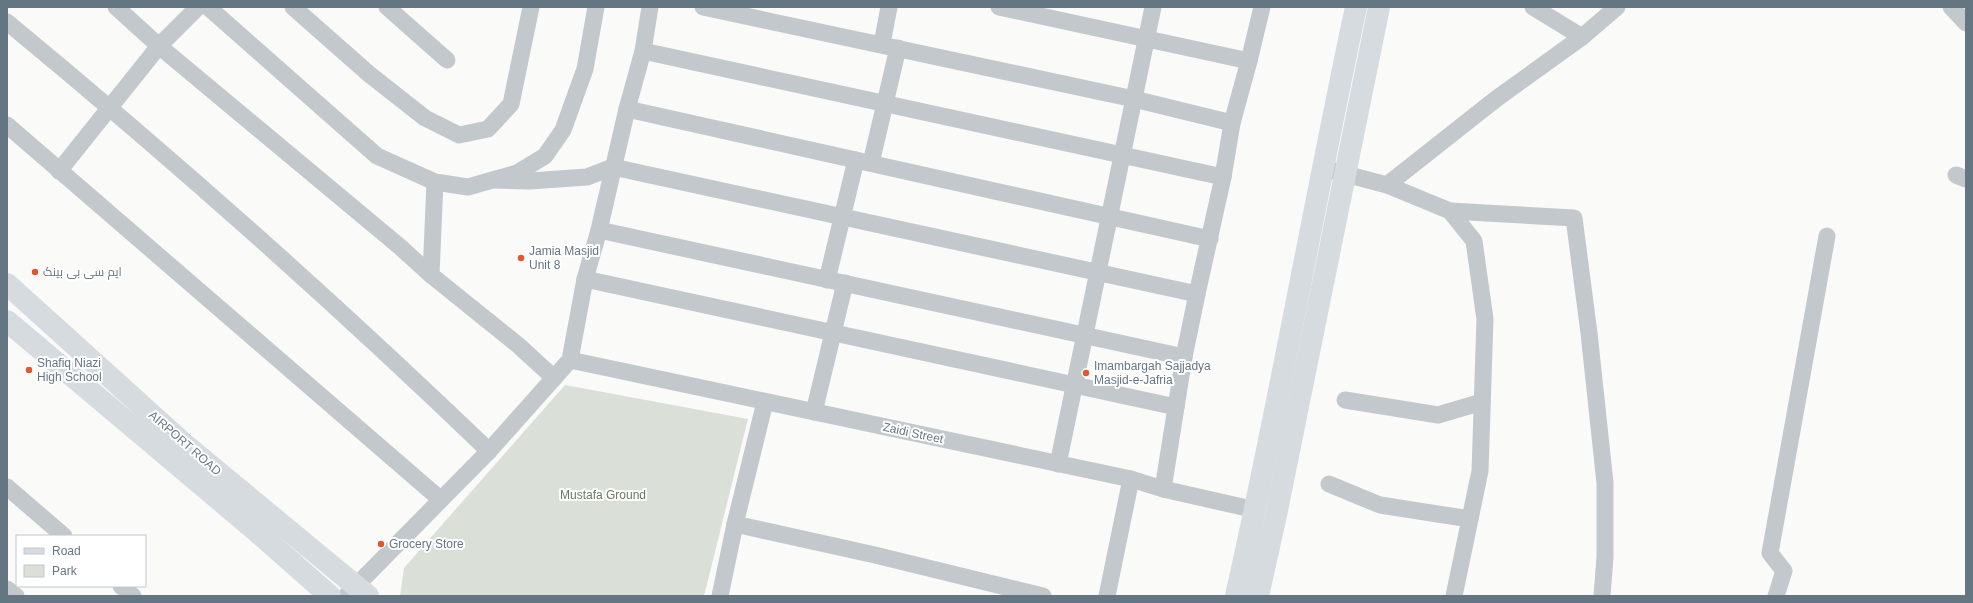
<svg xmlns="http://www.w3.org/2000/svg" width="1973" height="603" font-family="Helvetica,Cairo,sans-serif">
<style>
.park{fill:#dadfd7}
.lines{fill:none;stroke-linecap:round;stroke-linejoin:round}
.minor{stroke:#c3c8cc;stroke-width:17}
.major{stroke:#d6dbdf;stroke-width:22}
.poi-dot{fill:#e4572e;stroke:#fff;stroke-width:1.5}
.labels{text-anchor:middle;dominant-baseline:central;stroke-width:4;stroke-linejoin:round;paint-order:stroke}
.poi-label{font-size:12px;fill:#657683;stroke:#fff;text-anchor:start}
.street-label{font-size:12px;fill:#657683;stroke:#fff}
.park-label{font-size:12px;fill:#687a64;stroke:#fff}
</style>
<rect width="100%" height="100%" fill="#fafaf8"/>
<!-- park -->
<polygon class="park" points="565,385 748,419 704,596 400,596 404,568"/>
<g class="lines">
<!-- minor -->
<g class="minor">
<polyline points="116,7 159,46 399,246 431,275 518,345 554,378"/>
<polyline points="208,7 377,156 435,182 468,187 517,173 545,156 563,130 585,69 596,7"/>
<polyline points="293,7 369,74 425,118 459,135 488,129 511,104 531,7"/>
<polyline points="387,7 447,60"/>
<polyline points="703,7 1134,99 1232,123"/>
<polyline points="999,7 1249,61"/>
<polyline points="1533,7 1582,37"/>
<polyline points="1951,7 1966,23"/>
<path d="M7,22C173,159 334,302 489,451"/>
<polyline points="882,44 889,7"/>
<polyline points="643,51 1223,177"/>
<polyline points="627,109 1210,239"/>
<polyline points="7,125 440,499"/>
<polyline points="871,163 898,48"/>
<polyline points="59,171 159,46 198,7"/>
<polyline points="1334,171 1387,185 1496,99 1582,37 1617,7"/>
<polyline points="1956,175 1966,179"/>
<polyline points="493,180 530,181 587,177 613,167 1197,294"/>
<polyline points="1387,185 1450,211 1474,241 1485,319 1480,471 1454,596"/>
<polyline points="1450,211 1574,218 1589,333 1605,483 1605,557 1602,596"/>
<polyline points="599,230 1184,357"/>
<polyline points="431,275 435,182"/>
<polyline points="585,279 1176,407"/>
<polyline points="827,280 856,160"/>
<polyline points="570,360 1131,479 1163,489 1256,510"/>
<polyline points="1345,400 1438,415 1482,402"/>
<polyline points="814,412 845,283"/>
<polyline points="1058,464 1153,7"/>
<polyline points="1329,484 1380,505 1470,519"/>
<polyline points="7,487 64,536"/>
<polyline points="1163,489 1184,357 1197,294 1223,177 1232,123 1249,61 1262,7"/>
<polyline points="735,524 875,555 1043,596"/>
<polyline points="121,586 133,596"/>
<polyline points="7,589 16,596"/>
<polyline points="346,596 489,451 570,360 585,279 599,230 627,109 643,51 650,7"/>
<polyline points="720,596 735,524 765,402"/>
<polyline points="1107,596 1131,479"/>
<polyline points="1776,596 1784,571 1770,553 1827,236"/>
</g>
<!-- major -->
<g class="major">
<polyline points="7,284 183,443 368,596"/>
<polyline points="7,321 255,530 330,596"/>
<path d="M1236,596C1280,401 1314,203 1356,7"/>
<polyline points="1258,596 1276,515 1379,7"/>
</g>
</g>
<!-- markers -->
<g class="poi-dot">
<circle cx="521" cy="258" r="4"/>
<circle cx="35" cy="272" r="4"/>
<circle cx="29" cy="370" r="4"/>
<circle cx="1086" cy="373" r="4"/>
<circle cx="381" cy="544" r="4"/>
</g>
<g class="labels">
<!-- poi labels -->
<g class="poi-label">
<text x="529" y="251">Jamia Masjid<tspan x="529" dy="14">Unit 8</tspan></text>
<text x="43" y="272">ایم سی بی بینک</text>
<text x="37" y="363">Shafiq Niazi<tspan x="37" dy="14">High School</tspan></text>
<text x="1094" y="366">Imambargah Sajjadya<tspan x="1094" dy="14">Masjid-e-Jafria</tspan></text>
<text x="389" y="544">Grocery Store</text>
</g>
<!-- street labels -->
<g class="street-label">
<text transform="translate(913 433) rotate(12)">Zaidi Street</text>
<text transform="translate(185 443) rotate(41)">AIRPORT ROAD</text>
</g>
<!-- park labels -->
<g class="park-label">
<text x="603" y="495">Mustafa Ground</text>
</g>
</g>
<!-- border -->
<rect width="1973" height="603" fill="none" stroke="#657683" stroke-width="16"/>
<!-- legend -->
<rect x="16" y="535" width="130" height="52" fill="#ffffff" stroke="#c1c8cd"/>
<rect x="24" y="548" width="20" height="6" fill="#d6dbdf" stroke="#c1c8cd"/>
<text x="52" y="555" font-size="12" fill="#657683">Road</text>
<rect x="24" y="565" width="20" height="12" fill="#dadfd7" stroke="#c1c8cd"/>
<text x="52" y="575" font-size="12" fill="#657683">Park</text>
</svg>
